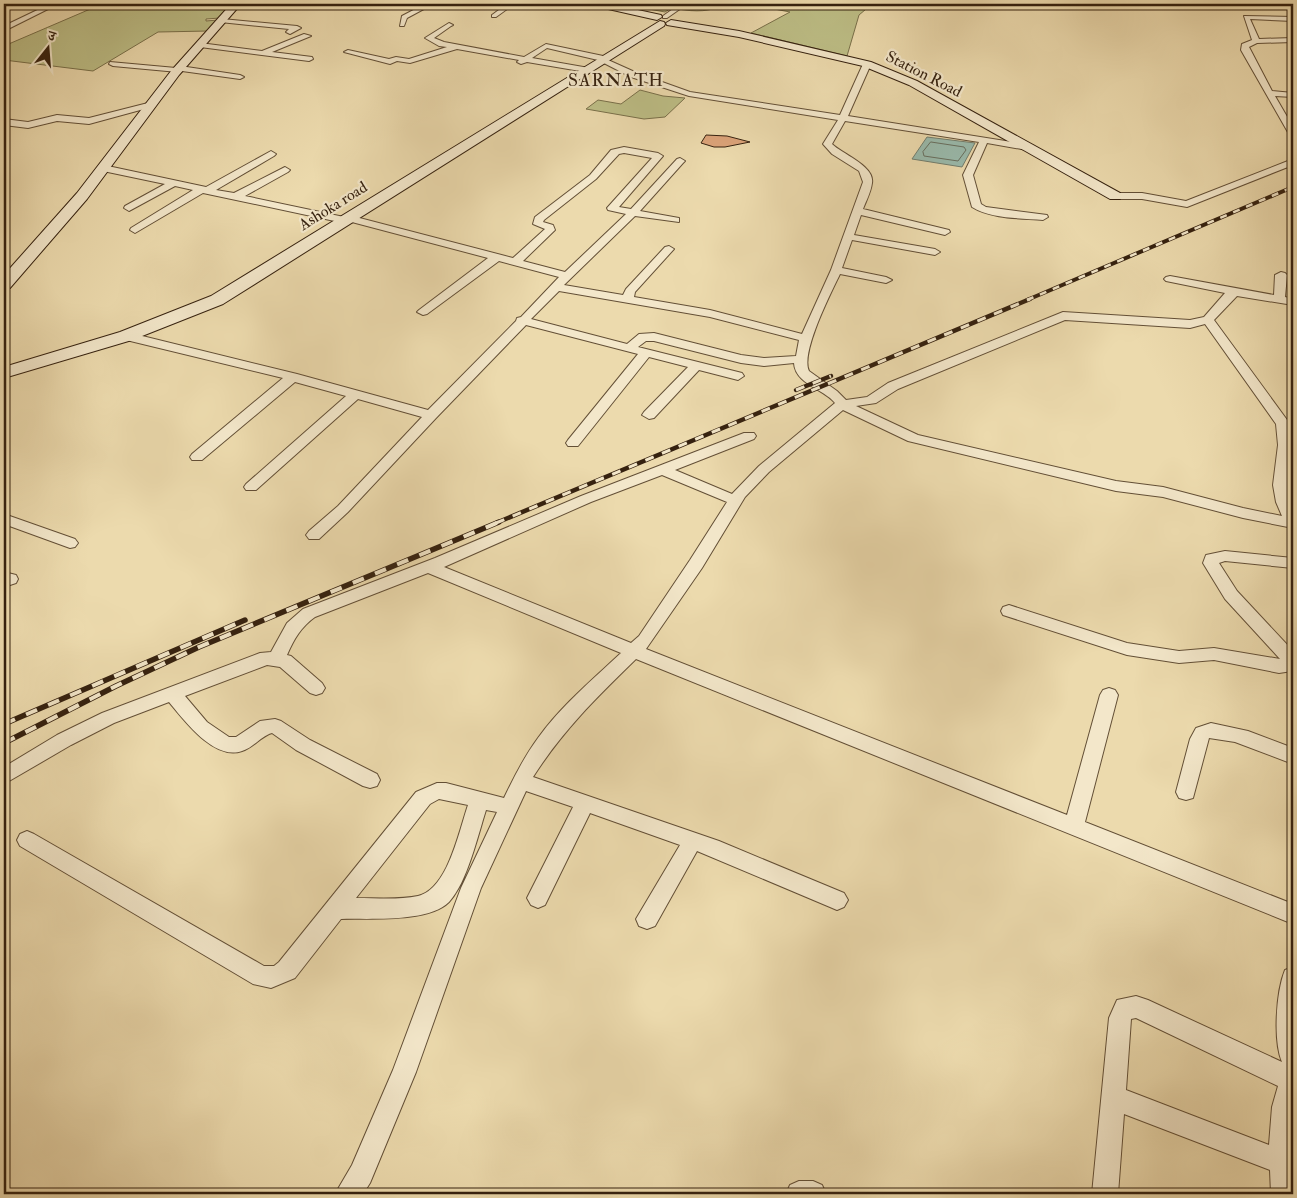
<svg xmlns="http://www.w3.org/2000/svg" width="1297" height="1198" font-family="'IM FELL Double Pica','Noto Serif Devanagari',serif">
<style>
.green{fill:#bdbe86;stroke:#79704a}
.water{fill:#99baac;stroke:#717d6d}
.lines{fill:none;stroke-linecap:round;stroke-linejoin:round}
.shore{stroke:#676e5e;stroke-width:1}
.building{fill:#dba379;stroke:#35210f}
.street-casing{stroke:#634f36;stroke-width:2}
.secondary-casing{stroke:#35210f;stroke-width:2}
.street{fill:#f3e7ca;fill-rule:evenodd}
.secondary{fill:#f3e7ca;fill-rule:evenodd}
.rail-far2-casing{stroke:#35210f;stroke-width:4}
.rail-far1-casing{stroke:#35210f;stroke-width:4.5}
.rail-casing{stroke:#35210f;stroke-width:5.5}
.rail-far2{stroke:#f3e7ca;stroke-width:2.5;stroke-dasharray:7;stroke-linecap:butt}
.rail-far1{stroke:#f3e7ca;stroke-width:3;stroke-dasharray:9;stroke-linecap:butt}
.rail{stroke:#f3e7ca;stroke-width:4;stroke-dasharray:12;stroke-linecap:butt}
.labels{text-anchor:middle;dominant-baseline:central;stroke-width:4.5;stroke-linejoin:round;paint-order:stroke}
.far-street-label{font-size:16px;fill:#35210f;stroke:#f3e7ca}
.far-quarter-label{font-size:18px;letter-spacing:1px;fill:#35210f;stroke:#f3e7ca}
</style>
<rect width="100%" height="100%" fill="#ecdaad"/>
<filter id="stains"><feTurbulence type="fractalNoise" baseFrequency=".004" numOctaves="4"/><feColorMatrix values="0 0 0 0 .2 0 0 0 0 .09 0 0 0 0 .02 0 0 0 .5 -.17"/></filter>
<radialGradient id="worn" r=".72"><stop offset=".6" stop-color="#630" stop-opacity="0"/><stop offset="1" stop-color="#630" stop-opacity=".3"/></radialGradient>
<!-- green -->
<g class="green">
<polygon points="102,4 232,4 220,18 206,19 206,21 218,20 209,31 158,32 93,71 4,60 4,46"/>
<polygon points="622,4 678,4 665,12"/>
<path d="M687,4H727C710,12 696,12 678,9Z"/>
<polygon points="748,4 872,4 859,15 847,56 751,33 790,12"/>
<polygon points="640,90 663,96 685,98 665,117 644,119 586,109 598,100 621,104"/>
</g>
<!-- water -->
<polygon class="water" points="927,137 975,143 962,167 912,159"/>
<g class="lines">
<!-- shore -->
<polygon class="shore" points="931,142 964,147 966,150 958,161 924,156 923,152"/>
</g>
<!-- building -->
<polygon class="building" points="706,135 727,136 750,142 725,147 714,147 701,143"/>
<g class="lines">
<!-- street casing -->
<g class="street-casing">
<g id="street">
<polygon points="50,4 58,4 4,31 4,26"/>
<polygon points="425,4 433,4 407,18 404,26 400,26 402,16"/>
<polygon points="507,4 514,4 496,17 492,17 492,15"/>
<polygon points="680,4 687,4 667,18 663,18 663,16"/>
<polygon points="1283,4 1290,4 1293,6 1293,11"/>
<polygon points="1244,16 1293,17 1293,21 1250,19 1259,39 1293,38 1293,42 1257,43 1249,47 1272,91 1293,93 1293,97 1275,96 1293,127 1293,137 1289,134 1241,50 1242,44 1252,40"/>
<polygon points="222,19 297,26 301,28 290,34 286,32 289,29 220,22 219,21"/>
<path d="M449,23L453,25L451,26L434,38L444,42L524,57L546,44L608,57V60L637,73L690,92L840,115L863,64L867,62L871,64L848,116L1030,145V149L1027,150L987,143L973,175L981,204L986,207L1047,215L1048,217L1043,220C1021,218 991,219 972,207L963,175L979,142L845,121L832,144C842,154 875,166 872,183C871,192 866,201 863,209L949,230L950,232L945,235L861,215L854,235L935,249L940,252L935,255L852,240L842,268L886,277L892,280L886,283L840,274C831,293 800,353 809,371L837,391L846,400L867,397L888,383L1063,312L1190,320L1204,317L1225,293L1166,281L1164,279L1166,277L1170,276L1274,295L1275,275L1281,272L1285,273L1287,275L1285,297L1293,299V305L1237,296L1214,320L1290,424L1292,445L1287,485L1293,508V528L1243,518L1163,497L1116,491L908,441L843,410L769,472L745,497L702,568L646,649L1067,815L1100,695L1103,690L1109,688L1115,690L1118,695L1085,822L1293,904V924L636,659C597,697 563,730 533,777L719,841L844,893L848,900L844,907L837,910L830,907L697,851L655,926L647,929L639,926L636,919L680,845L590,813L545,905L538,908L531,905L527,898L573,807L526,791L481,888L416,1072L370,1183L363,1194H335L352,1165L393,1070L461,888L497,812L486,810C478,835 467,883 449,902C428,923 369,918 341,919L295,978L271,988L253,984L20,846L17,840L20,834L27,831L34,834L264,966H274L279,962L416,792L437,783H446L504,798C514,777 524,757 538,738C561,706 592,680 621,653L428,573L315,617C301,627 294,639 287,655L291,656L322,683L325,688L322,693L316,695L310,693L280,667L267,665L185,696L207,722L229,737H236L260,721L275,719L281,721L310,740L377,774L380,780L377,786L370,788L363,786L296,750L272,733C261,736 253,748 242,751C214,761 184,720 169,702L114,723L71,745L4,784V767L57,735L102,713L260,653L271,652L287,623L303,609L435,558L581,496L744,433H754L756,436L754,439L675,470L732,494L759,466L835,403C824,389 795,384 794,363L764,366L741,363L654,341H646L638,347L742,373L744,376L738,380L699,370L654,418L649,419L642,415L644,412L688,367L649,357L578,446H568L566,443L568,440L638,354L526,325L436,418L348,512L319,539H309L306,535L309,531L338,506L422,417L358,399L256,490H246L244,487L246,484L346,396L295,382L202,460H192L190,457L192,454L283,378L122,339L120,336L122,333L126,332L297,374L428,410L516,321L517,318L521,317L559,277L499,261L427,314L423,315L417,312L419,310L488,258L348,221L344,223L203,193L135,233L130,230L131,228L193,190L175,186L129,211L124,208L125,206L165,184L103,171L98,168L103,165L206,187L271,151L276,154L274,156L216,190L234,193L285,167L290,170L288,172L245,196L344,217L348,215L513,258L545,229L533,224L535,217L590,175L611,150L624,147L658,153L663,156L619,207L631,209L677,159L680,158L685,161L683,163L640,211L679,218V222L635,216L564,285L623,295L626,289L665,247L669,246L674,249L635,292L634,297L710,310L802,334L831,270L863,182L859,171L832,154L823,144L838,120L689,96L631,77L598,60L547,48L532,58L589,68L590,70L586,72L527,62L521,64L517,62L519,60L457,49L410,63L397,61L390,64L344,52L348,50L389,59L396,57L409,59L447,47L439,46L425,38ZM624,153L652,158L607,208L608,210L626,214L565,272L523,261L555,230L553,225L543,222L544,220L596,179L619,154ZM559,291L710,317L799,340L796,356L764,358L741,355L654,333L639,334L627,344L531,319ZM1065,320L1190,328L1205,324L1276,424L1278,445L1273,485L1276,502L1282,516L1243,508L1163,487L1116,481L918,435L856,406L876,403L898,389ZM662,475L727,502L690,560L639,636L631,643L444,567L591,502ZM439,799L468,805C459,831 448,889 418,896C399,900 376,898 356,898L430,804Z"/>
<polygon points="304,34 311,36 272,52 312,57 313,59 309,61 200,47 196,45 200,43 262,51"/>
<polygon points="110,62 176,68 180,66 240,75 244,77 240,79 182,71 178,72 113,66 109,64"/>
<polygon points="152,102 156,104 155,106 89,124 57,121 28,128 4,125 4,119 28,122 57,115 89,118"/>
<polygon points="1293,159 1293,165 1187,207 1142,199 1115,199 1110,196 1115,193 1142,193 1186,201"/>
<polygon points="4,514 75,539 78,543 75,547 70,548 4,524"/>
<polygon points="1225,551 1293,558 1293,568 1225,561 1219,563 1237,591 1293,651 1292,671 1279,673 1214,660 1179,663 1127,655 1003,615 1001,611 1003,607 1009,605 1127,643 1179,651 1214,648 1280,659 1225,599 1203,563 1206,555"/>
<polygon points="4,572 16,575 18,579 16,583 10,585 4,583"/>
<polygon points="1211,723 1248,731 1293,748 1293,764 1235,742 1209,738 1193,798 1186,800 1179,798 1176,792 1190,739 1196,728"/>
<path d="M1293,967V1194H1271L1270,1170L1124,1114L1118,1194H1092L1109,1018L1117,1000L1136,996L1148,1000L1282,1062C1273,1041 1276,992 1285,970ZM1136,1018L1278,1086L1272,1107L1269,1145L1126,1090L1131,1019Z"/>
<polygon points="799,1181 813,1181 822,1185 826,1194 786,1194 790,1185"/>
</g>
</g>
<!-- secondary casing -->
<g class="secondary-casing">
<g id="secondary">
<polygon points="231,4 241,4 179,75 87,199 10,288 4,290 4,275 77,193 171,71"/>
<polygon points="593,4 610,4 661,15 662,17 657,20 595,6"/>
<polygon points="671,20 739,31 871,62 917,81 1120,193 1122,196 1120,199 1110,199 909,85 863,66 739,37 667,25 666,23"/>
<polygon points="660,21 664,22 665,24 664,26 223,304 132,340 4,378 4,367 120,332 211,296"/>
</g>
</g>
<!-- street -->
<use href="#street" class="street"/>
<!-- secondary -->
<use href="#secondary" class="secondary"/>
<!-- rail-far2 casing -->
<g class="rail-far2-casing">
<polyline id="rail-far2" points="1027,300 1293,187"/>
</g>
<!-- rail-far1 casing -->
<g class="rail-far1-casing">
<g id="rail-far1">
<polyline points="796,390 831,376"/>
<polyline points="496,523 1030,299"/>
</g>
</g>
<!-- rail casing -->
<g class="rail-casing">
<g id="rail">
<polyline points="4,724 245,620"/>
<polyline points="4,743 116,686 199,647 499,522"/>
</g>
</g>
<!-- rail-far2 -->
<use href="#rail-far2" class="rail-far2"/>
<!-- rail-far1 -->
<use href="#rail-far1" class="rail-far1"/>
<!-- rail -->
<use href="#rail" class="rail"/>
</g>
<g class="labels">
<!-- far-street labels -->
<g class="far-street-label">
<text transform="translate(924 74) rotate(27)">Station Road</text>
<text transform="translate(333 206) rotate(-32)">Ashoka road</text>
</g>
<!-- far-quarter labels -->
<g class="far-quarter-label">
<text x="616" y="80">SARNATH</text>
</g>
</g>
<!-- margin -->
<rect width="1297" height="1198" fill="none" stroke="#ecdaad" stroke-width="20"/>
<rect x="5" y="5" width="1287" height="1188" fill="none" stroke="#35210f" stroke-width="2.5"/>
<rect x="10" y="10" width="1277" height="1178" fill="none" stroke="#35210f"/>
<!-- north arrow -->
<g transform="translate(48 48) rotate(17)" stroke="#f3e7ca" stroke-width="4" paint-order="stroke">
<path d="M0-4L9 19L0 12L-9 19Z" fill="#35210f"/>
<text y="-8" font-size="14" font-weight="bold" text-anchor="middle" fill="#35210f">उ</text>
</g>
<rect width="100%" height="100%" filter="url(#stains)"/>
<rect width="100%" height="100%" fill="url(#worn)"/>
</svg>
